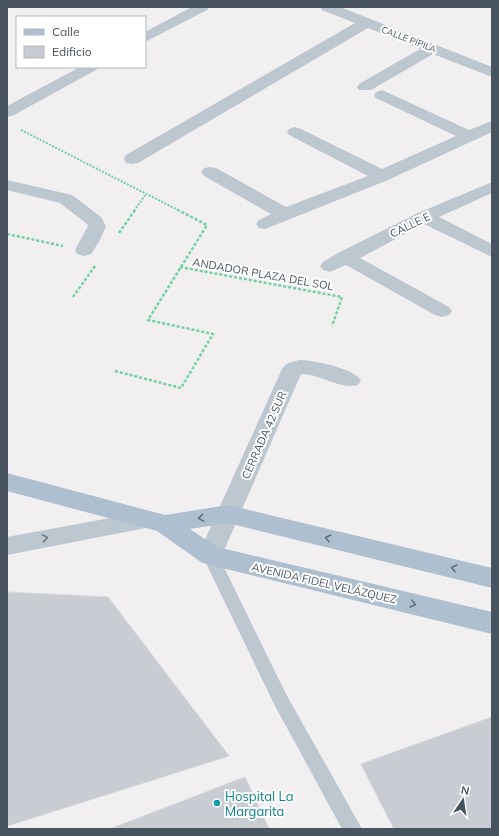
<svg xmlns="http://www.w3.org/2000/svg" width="499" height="836" font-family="Mulish,sans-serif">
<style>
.building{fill:#c9ccd2;stroke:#d3d6db}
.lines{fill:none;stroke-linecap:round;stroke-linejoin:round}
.path-far1{stroke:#72d1a2;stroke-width:2;stroke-dasharray:2 1.5;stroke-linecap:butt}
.path{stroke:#72d1a2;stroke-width:2.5;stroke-dasharray:3 2;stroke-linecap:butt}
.service{fill:#bdc7cf;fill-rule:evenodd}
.minor{fill:#bdc7cf;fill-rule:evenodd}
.primary{fill:#aebfd0;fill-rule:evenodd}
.oneway{stroke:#616e7a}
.oneway2{stroke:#6a7680}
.culture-dot{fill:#0f9aa8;stroke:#fff;stroke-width:1.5}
.labels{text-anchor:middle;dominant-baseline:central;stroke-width:4;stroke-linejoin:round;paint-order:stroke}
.far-street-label{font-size:9px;fill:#47535e;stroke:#fff}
.street-label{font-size:11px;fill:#47535e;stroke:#fff}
.near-culture-label{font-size:13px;fill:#0d838f;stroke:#fff;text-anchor:start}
</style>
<rect width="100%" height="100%" fill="#f2eff0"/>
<!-- building -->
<g class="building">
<polygon points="7,592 108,597 229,756 7,826"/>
<polygon points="492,717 492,829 394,829 361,764"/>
<polygon points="245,777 269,829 110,829"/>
</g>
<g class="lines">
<!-- path-far1 -->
<g class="path-far1">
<polyline points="21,130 180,211"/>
<polyline points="134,211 146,194"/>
</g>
<!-- path -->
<g class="path">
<polyline points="119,233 135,210"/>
<polyline points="7,234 63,246"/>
<polyline points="180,267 342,297 332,326"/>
<polyline points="73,297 95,266"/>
<polyline points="115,371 181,388 213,334 148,320 207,225 178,210"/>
</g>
<!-- service -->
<polygon class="service" points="210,549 216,551 286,694 362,829 342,829 274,704 202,555 204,551"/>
<!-- minor -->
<g class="minor">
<polygon points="192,7 209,7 207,10 145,42 145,32"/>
<polygon points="320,7 340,7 492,67 492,77 433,54 371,90 359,90 357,87 359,84 420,49 368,28 138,163 132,164 126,163 124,159 126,155 355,23 322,10"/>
<polygon points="80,67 99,67 96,70 14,115 7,117 7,106"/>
<polygon points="382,90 469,130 492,121 492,132 388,180 265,229 259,228 256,224 259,220 271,214 204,176 201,172 204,168 210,167 216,168 286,207 368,176 289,135 287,132 289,129 295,127 301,129 382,169 456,136 376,98 374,95 376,92"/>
<polygon points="7,180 72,195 101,217 106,226 100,240 91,254 84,256 77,254 75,250 88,226 87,224 60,203 7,190"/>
<polygon points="492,182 492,193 439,217 492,244 492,257 424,224 360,258 449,307 452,311 449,315 442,317 435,315 346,265 330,272 323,270 320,266 323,262 338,253 418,213"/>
<path d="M299,360C313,360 353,368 361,380L358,385C339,390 321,374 301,374L219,562L210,565L201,562L198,555L282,369L286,364Z"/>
<polygon points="148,511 156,514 160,520 156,526 7,555 7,537"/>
</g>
<!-- primary -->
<polygon class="primary" points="7,473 165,515 228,505 492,568 492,588 228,523 190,529 217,547 492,612 492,634 210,565 201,562 157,531 7,491"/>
</g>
<!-- one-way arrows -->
<defs><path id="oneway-chevron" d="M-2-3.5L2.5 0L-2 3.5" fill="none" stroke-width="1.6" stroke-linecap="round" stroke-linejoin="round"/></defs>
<g class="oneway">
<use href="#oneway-chevron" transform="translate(201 518) rotate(171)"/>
<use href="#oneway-chevron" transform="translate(328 538) rotate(-166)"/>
<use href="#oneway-chevron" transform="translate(454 568) rotate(-166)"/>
<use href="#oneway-chevron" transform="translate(413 604) rotate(14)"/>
</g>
<use class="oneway2" href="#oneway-chevron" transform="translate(45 538) rotate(-10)"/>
<!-- markers -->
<circle class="culture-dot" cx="217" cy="803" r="4"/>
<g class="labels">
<!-- far-street labels -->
<g class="far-street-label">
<text transform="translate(409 39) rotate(21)">CALLE PÍPILA</text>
</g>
<!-- street labels -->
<g class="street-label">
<text transform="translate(410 225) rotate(-26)">CALLE E</text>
<text transform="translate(263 274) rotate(10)">ANDADOR PLAZA DEL SOL</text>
<text transform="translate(264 435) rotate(-66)">CERRADA 42 SUR</text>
<text transform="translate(324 583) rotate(13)">AVENIDA FIDEL VELÁZQUEZ</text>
</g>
<!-- near-culture labels -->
<g class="near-culture-label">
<text x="225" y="796">Hospital La<tspan x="225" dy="15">Margarita</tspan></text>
</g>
</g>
<!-- border -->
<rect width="499" height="836" fill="none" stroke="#47535e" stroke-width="16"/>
<!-- legend -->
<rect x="16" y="16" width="130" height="52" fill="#ffffff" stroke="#b5babf"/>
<rect x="24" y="29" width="20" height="6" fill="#aebfd0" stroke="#b5babf"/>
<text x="52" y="36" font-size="12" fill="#47535e">Calle</text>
<rect x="24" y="46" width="20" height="12" fill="#c9ccd2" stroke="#b5babf"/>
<text x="52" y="56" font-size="12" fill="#47535e">Edificio</text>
<!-- north arrow -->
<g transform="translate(463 800) rotate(13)" stroke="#ffffff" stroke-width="3" paint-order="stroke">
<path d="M0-3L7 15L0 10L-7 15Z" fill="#47535e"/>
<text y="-6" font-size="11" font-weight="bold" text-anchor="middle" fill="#47535e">N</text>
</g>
</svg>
